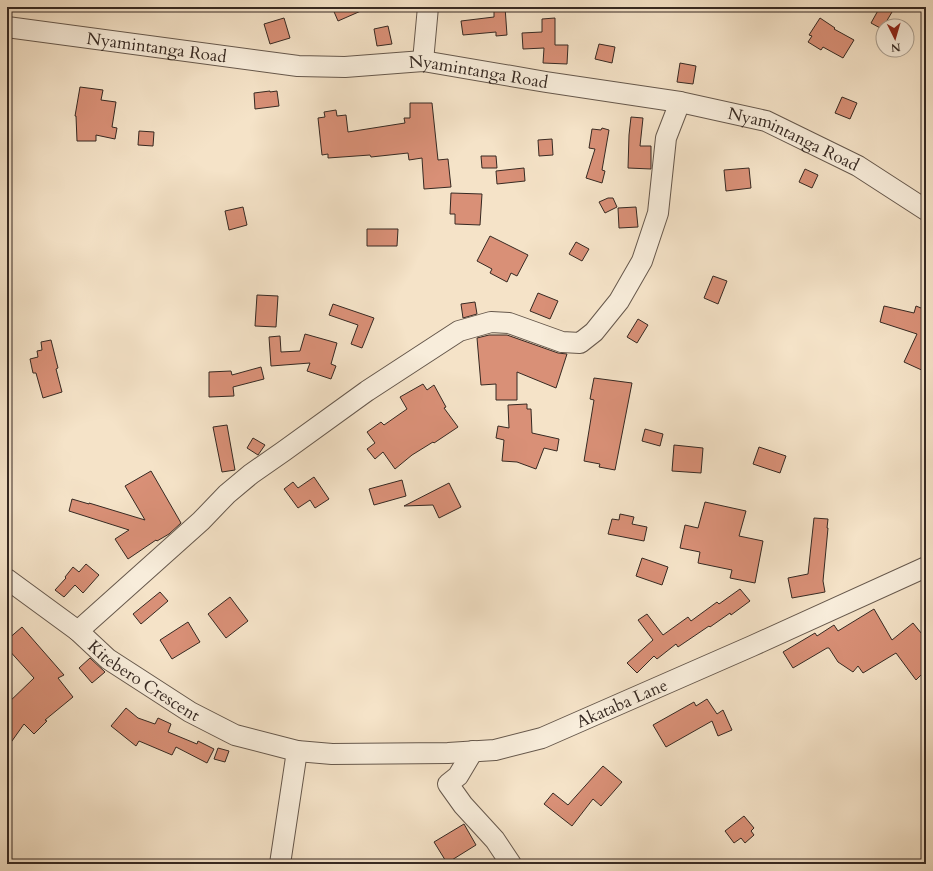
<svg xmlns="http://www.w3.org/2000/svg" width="933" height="871" font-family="Cardo,serif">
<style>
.building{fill:#d99077;stroke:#362922}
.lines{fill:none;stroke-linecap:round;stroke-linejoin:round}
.minor-casing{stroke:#66584c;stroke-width:22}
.minor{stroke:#f8eddb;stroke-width:20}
.labels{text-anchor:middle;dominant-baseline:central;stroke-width:3.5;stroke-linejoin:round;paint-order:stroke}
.street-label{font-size:17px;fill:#362922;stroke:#f8eddb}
</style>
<rect width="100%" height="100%" fill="#f5e3c8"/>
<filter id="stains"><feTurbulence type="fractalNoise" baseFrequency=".005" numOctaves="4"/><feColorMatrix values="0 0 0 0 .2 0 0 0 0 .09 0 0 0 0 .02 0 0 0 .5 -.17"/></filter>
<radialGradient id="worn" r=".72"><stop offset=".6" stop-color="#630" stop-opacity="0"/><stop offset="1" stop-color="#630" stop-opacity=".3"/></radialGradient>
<!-- building -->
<g class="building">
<polygon points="332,7 370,7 338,21"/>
<polygon points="505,7 507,35 496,36 496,32 463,35 461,21 494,17 494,8"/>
<polygon points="880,7 892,12 882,29 871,23"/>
<polygon points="284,18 290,38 270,44 264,24"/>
<polygon points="555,18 555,45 568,45 567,64 543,63 544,48 523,49 522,33 542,32 542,19"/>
<polygon points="820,18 835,28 834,29 854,40 843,58 823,47 821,50 808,42 812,36 809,35"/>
<polygon points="388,26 392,44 377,46 374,29"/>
<polygon points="599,44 615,47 612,63 595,59"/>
<polygon points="680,63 696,66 693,84 677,82"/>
<polygon points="80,87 103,90 101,100 116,102 112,127 117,128 115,139 96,135 96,141 77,141 76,116 75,116"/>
<polygon points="270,91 270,92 277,91 279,106 255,109 254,93"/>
<polygon points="842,97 857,103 850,119 835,113"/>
<polygon points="410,103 432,103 438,160 448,159 451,187 424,189 422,158 409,160 408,153 371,157 370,155 328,158 328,154 322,155 318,118 325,117 324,112 336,110 337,116 346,115 348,132 405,123 404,118 410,118"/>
<polygon points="631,117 643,118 640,146 651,146 651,169 628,168 629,135"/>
<polygon points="602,128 609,130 602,170 605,171 602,183 586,178 595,149 589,148 592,129 601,130"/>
<polygon points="139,131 154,132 153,146 138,145"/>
<polygon points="552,139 553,155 539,156 538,140"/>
<polygon points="481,156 496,156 497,168 482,168"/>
<polygon points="524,168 525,181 497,184 496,171"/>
<polygon points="749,168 751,188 726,191 724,170"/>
<polygon points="805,169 818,175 812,188 799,182"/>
<polygon points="451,193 482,194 480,225 455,224 455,214 450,214"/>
<polygon points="608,198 613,198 617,207 605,213 599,202"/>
<polygon points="243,207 247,225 229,230 225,211"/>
<polygon points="636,207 638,227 619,228 618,208"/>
<polygon points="367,229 398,229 397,246 367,246"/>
<polygon points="490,236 528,255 517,276 511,273 507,282 490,273 492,269 477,261"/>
<polygon points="576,242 589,249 582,261 569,254"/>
<polygon points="713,276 727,281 718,304 704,298"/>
<polygon points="538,293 558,301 550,319 530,311"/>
<polygon points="257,295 278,296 276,327 255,326"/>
<polygon points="475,302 477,314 463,318 461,304"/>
<polygon points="333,304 374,318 362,348 351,344 358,325 329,315"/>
<polygon points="884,306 914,313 916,306 926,310 926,372 904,362 917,334 880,322"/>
<polygon points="638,319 648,325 637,343 627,337"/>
<polygon points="305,334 337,343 331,364 336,366 331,379 307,371 310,363 271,366 269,337 280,336 281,352 300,351"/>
<polygon points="489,335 507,335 558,353 567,354 556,388 517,372 517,400 496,400 496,384 481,385 477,338"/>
<polygon points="51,340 58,368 56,369 62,392 43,398 36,373 33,373 30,359 38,357 37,351 42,350 41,342"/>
<polygon points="261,367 264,379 233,387 234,396 209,397 209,372 231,371 232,375"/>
<polygon points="594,378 632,383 615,470 599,467 600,464 584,461 594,400 590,399"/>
<polygon points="423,384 427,390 434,385 446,407 444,408 458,427 434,443 433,442 412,455 395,469 383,452 375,459 367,449 375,443 367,432 381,422 384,425 407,409 400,397"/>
<polygon points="527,404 527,409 531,409 532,433 559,439 557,451 544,448 536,469 517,462 502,461 504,440 496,438 498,426 509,428 508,405"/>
<polygon points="227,425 235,470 222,472 213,427"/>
<polygon points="645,429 663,434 660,446 642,441"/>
<polygon points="253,438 265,445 258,455 247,448"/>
<polygon points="674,445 703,448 701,473 672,471"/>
<polygon points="759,447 786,456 780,473 753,464"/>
<polygon points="151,471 181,523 169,534 157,541 156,540 128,559 115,539 129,530 69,511 72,499 89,504 89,503 145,520 125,486"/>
<polygon points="314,477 329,499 315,508 310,500 298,508 284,489 293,482 298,488"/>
<polygon points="402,480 406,496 374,505 369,489"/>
<polygon points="449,483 461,507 439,518 433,505 404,506"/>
<polygon points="705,502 746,511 739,536 763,541 755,583 730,578 732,570 698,563 700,552 680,548 685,525 698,528"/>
<polygon points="620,514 634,517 632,524 647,527 644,541 608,534 612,519 619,520"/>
<polygon points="814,518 828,519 827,528 828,528 823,581 825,592 792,598 788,578 808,574"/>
<polygon points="642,558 668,567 662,585 636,576"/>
<polygon points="86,564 99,575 83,593 75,585 64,597 55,590 66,578 65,577 73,567 79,572"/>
<polygon points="740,589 750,601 731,615 730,613 710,627 709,626 678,647 676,644 657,659 654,656 637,673 627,663 653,640 638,620 647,614 663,635 688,617 691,621 717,602 719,604"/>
<polygon points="160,592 168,601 141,624 133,614"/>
<polygon points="230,597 248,621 226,638 208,614"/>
<polygon points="874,609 892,640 913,623 926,639 926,670 916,680 896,653 863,673 858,666 853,672 838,662 829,648 827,648 793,668 783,652 815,633 817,636 834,625 838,631"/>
<polygon points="188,622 200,642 172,659 160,640"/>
<polygon points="22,627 64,675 58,678 73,697 45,720 47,721 34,734 24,724 7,748 7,704 34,678 7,648 7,640"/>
<polygon points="90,658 105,672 92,683 79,668"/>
<polygon points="707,699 717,714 723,710 732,730 718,736 712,721 666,747 653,725 694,702 696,706"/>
<polygon points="126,708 138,718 155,724 158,718 171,724 168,732 197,744 198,741 214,749 207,763 176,747 172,755 139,741 136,746 111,726"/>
<polygon points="218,748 229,751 225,762 214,759"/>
<polygon points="603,766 622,782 601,806 593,799 572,826 544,804 553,793 568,805"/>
<polygon points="744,816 754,828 751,831 754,835 745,843 741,838 734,843 725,831"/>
<polygon points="464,824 476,845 447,863 434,842"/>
</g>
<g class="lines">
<!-- minor casing -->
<g class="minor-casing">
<g id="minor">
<path id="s1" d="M7,27L298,66L345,67L423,61L546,82L680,102L766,121L858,166L926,210"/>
<polyline points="423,61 428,7"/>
<path id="s2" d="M7,579L78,631L108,659L190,712L235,735L297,751L332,754L448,753L495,750L542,738L752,646L926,567"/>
<polyline points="78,631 201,521 227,494 251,474 284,451 367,391 459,331 491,322 509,323 562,342 580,343 594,332 619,301 642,261 658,213 666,138 680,102"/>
<polyline points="473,751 458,776 448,784 463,805 495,840 511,864"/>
<polyline points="280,864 297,751"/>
</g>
</g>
<!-- minor -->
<use href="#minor" class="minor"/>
</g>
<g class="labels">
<!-- street labels -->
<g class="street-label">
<text stroke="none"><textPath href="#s1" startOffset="151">Nyamintanga Road</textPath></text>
<text stroke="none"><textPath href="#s1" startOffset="475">Nyamintanga Road</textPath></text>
<text stroke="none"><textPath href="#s1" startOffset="799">Nyamintanga Road</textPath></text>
<text stroke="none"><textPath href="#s2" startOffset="171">Kitebero Crescent</textPath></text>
<text stroke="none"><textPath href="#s2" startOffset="675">Akataba Lane</textPath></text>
</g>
</g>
<!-- margin -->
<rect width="933" height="871" fill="none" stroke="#f5e3c8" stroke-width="24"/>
<rect x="8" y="8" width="917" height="855" fill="none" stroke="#362922" stroke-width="2"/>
<rect x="12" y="12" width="909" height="847" fill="none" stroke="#362922"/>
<!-- north arrow -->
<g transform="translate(895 38) rotate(175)"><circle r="19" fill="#f8eddb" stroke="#aa9f91"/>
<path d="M0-3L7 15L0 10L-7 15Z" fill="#8f2418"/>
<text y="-6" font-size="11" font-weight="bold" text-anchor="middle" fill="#362922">N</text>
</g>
<rect width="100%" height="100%" filter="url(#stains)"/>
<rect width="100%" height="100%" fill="url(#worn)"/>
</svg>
